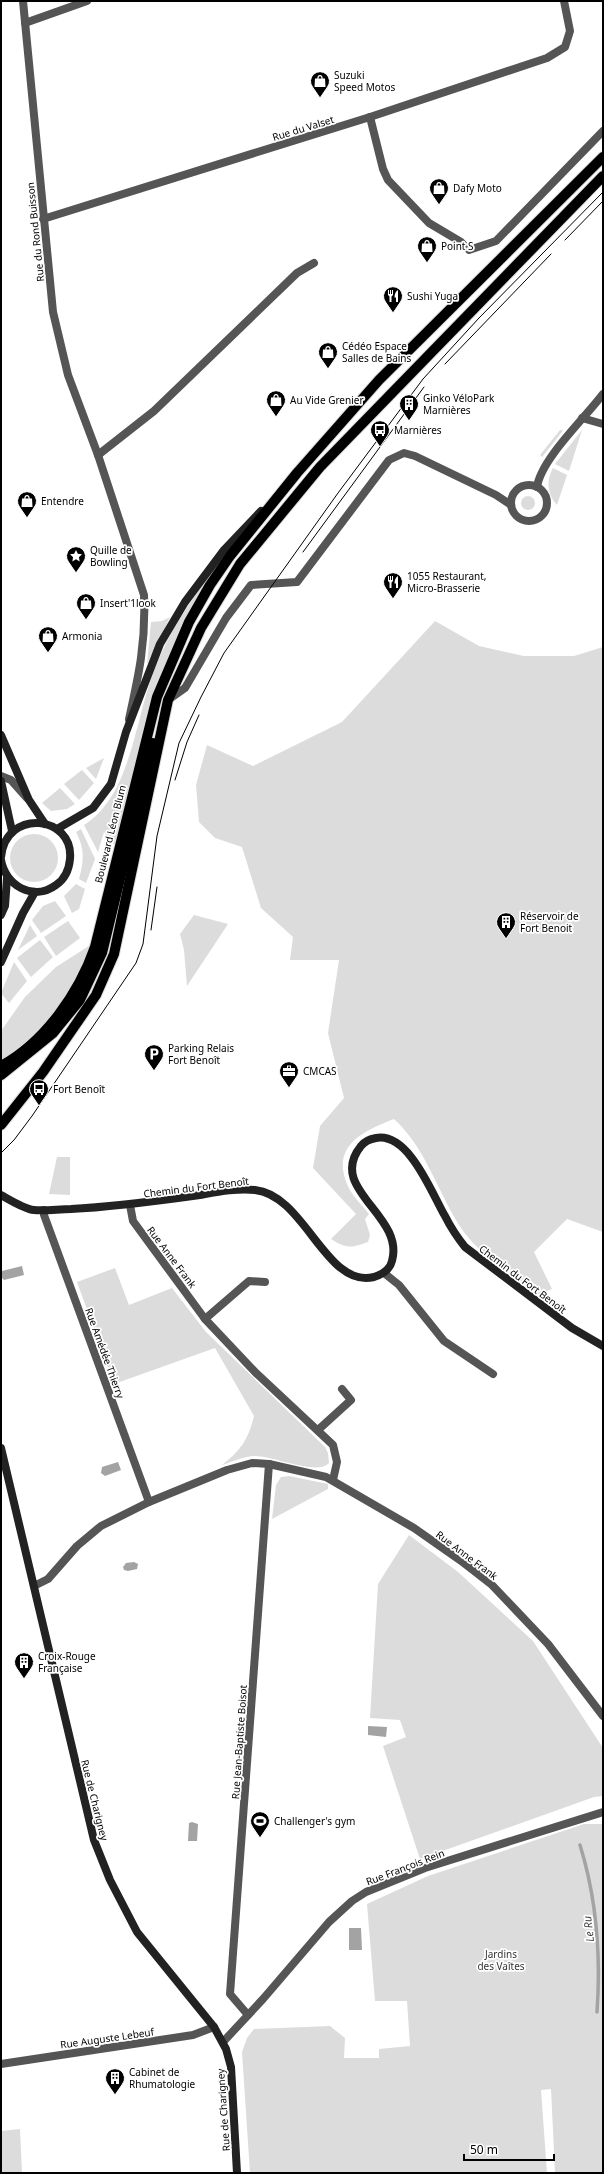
<svg xmlns="http://www.w3.org/2000/svg" width="604" height="2174" font-family="'Noto Sans',sans-serif">
<style>
.green{fill:#dcdcdc}
.water{fill:#a3a3a3}
.lines{fill:none;stroke-linecap:round;stroke-linejoin:round}
.stream{stroke:#a3a3a3;stroke-width:3.5}
.primary-casing{stroke:#dbdbdb;stroke-width:12}
.street{stroke:#555;stroke-width:8}
.secondary{stroke:#222;stroke-width:8}
.primary{stroke:#000;stroke-width:10}
.tram{stroke:#000;stroke-width:1}
.labels{text-anchor:middle;dominant-baseline:central;stroke-width:3.5;stroke-linejoin:round;paint-order:stroke}
.poi-label{font-size:10px;fill:#000;stroke:#fff;text-anchor:start}
.street-label{font-size:10px;fill:#000;stroke:#fff}
.park-label{font-size:10px;fill:#333;stroke:#fff}
.water-label{font-size:11px;font-style:italic;fill:#444;stroke:#fff}
</style>
<rect width="100%" height="100%" fill="#fff"/>
<!-- green -->
<g class="green">
<polygon points="560,430 563,430 562,432 542,457 540,455"/>
<polygon points="582,430 569,471 555,464"/>
<path d="M553,468L567,475L557,505C547,495 546,480 553,468Z"/>
<circle cx="528" cy="503" r="7"/>
<path d="M216,568L182,626L152,700L115,846L104,832L98,852L84,825C131,796 135,719 154,671C169,631 190,601 216,568Z"/>
<polygon points="170,617 147,664 151,622 162,621"/>
<path d="M435,621L479,646L524,656H574L603,647V1232L567,1219L534,1252L552,1289L539,1294C511,1273 477,1254 459,1225C437,1190 425,1147 394,1119C364,1131 331,1145 347,1184C351,1195 362,1205 369,1214L365,1219L370,1235L368,1242C351,1248 347,1249 331,1239L356,1214L313,1168L320,1126L344,1098L328,1033L339,960H290L293,937L261,908L242,847L215,838L199,822L196,785L207,745L253,766L342,722Z"/>
<polygon points="104,758 96,779 86,768"/>
<polygon points="82,770 94,783 79,800 64,784"/>
<polygon points="60,788 75,804 67,809 51,811 42,803"/>
<path d="M81,829L95,859L86,883L79,879C84,861 85,849 76,832Z"/>
<circle cx="34" cy="858" r="24"/>
<polygon points="76,884 85,889 79,909 72,913 64,896"/>
<polygon points="55,901 66,916 41,933 32,920 43,906"/>
<polygon points="194,915 228,924 187,986 184,950 180,934"/>
<polygon points="68,921 80,938 56,956 44,937"/>
<polygon points="30,925 37,936 18,950"/>
<polygon points="40,940 53,957 31,977 17,958"/>
<path d="M92,944C87,956 83,970 77,981C61,1012 30,1042 1,1060V1031L25,997L56,967Z"/>
<polygon points="14,962 27,981 9,1003 1,993"/>
<polygon points="57,1157 70,1157 70,1195 49,1194"/>
<path d="M115,1268L129,1305L172,1288L206,1332L325,1447L328,1453L329,1463C317,1476 274,1456 255,1456C244,1456 232,1462 222,1465C241,1450 248,1440 254,1416L215,1348L114,1384L77,1282Z"/>
<polygon points="289,1476 328,1484 328,1489 272,1519 276,1485 281,1477"/>
<polygon points="409,1535 458,1572 533,1641 603,1748 603,1796 594,1797 420,1859 383,1746 406,1737 400,1720 370,1718 378,1584"/>
<polygon points="584,1824 603,1824 603,2173 555,2173 551,2089 541,2090 547,2173 250,2173 242,2052 247,2038 254,2029 330,2026 345,2038 344,2058 379,2058 379,2049 410,2046 407,2001 375,2001 367,1904 428,1876"/>
<polygon points="20,2129 22,2173 1,2173 1,2131"/>
</g>
<!-- water -->
<g class="water">
<polygon points="22,1266 24,1275 4,1280 1,1277 2,1271"/>
<polygon points="118,1462 121,1470 105,1476 101,1473 102,1467"/>
<polygon points="134,1562 138,1564 137,1569 128,1571 124,1570 123,1567 126,1563"/>
<polygon points="368,1726 387,1727 386,1737 368,1735"/>
<polygon points="192,1822 198,1824 197,1841 188,1841 189,1823"/>
<polygon points="349,1928 361,1928 362,1950 349,1950"/>
</g>
<g class="lines">
<!-- stream -->
<path class="stream" d="M580,1845C597,1900 601,1955 597,2012"/>
<!-- primary casing -->
<g class="primary-casing">
<g id="primary">
<path d="M1,1066C45,1042 79,993 95,947L157,697L189,622L210,585L230,556L297,473L379,380L603,157"/>
<polyline points="1,1075 53,1033 80,1000 102,953 153,743"/>
<polyline points="1,1125 43,1072 96,995 114,954 168,700 201,628 240,564 320,467 603,176"/>
</g>
</g>
<!-- street -->
<g class="street">
<path d="M23,1L53,312L68,375L98,455L144,595C146,642 139,674 129,719"/>
<polyline points="25,23 87,1"/>
<polyline points="370,117 383,169 388,180 429,223 461,242 469,250 496,241 603,131"/>
<polyline points="43,219 370,117 547,58 565,47 570,31 564,1"/>
<polyline points="582,418 603,424"/>
<polyline points="98,455 154,411 297,273 314,263"/>
<circle cx="529" cy="503" r="18"/>
<path d="M537,487C541,459 585,418 603,394"/>
<polyline points="168,700 185,688 226,618 251,585 297,582 389,460 404,453 415,456 496,495 511,505"/>
<polyline points="1,776 11,780 27,798"/>
<polyline points="130,1205 133,1221 205,1319 256,1373 333,1445 337,1462 333,1480"/>
<polyline points="44,1210 44,1215 149,1502"/>
<polyline points="384,1273 399,1285 444,1341 493,1374"/>
<polyline points="205,1319 249,1281 265,1282"/>
<polyline points="318,1430 351,1400 342,1389"/>
<polyline points="34,1586 48,1579 77,1546 101,1526 149,1502 227,1470 252,1463 269,1464 326,1477 414,1528 464,1563 491,1584 548,1644 603,1716"/>
<polyline points="248,2015 230,1994 269,1464"/>
<polyline points="223,2042 263,1999 329,1922 352,1901 366,1892 425,1868 603,1812"/>
<polyline points="1,2064 193,2035 214,2027"/>
</g>
<!-- secondary -->
<g class="secondary">
<polyline points="1,735 29,800 45,824"/>
<polyline points="1,781 12,831"/>
<polyline points="57,829 93,808 111,784 126,732 160,644 185,602 224,550 261,511"/>
<path d="M1,857C6,808 74,815 70,859C69,870 65,879 56,885C33,902 5,885 1,860"/>
<polyline points="1,915 5,906 7,878"/>
<polyline points="1,962 23,913 35,892"/>
<path d="M1,1195C10,1200 24,1209 34,1210C46,1211 59,1209 71,1209C114,1207 157,1201 200,1195C217,1192 237,1188 255,1190C305,1195 326,1289 374,1277C383,1274 390,1270 392,1261C405,1215 326,1189 361,1146C365,1141 370,1139 376,1138C409,1132 432,1194 445,1216C451,1228 457,1237 465,1247L572,1328L603,1346"/>
<polyline points="1,1448 94,1840 110,1880 137,1932 214,2027 226,2049 231,2067 237,2173"/>
</g>
<!-- primary -->
<use href="#primary" class="primary"/>
<!-- tram -->
<g class="tram">
<polyline points="565,240 603,201"/>
<polyline points="445,364 551,254"/>
<polyline points="303,552 424,387"/>
<polyline points="175,780 187,742 199,715"/>
<polyline points="151,930 157,887"/>
<polyline points="1,1153 14,1140 32,1116 136,963 143,944 157,836 179,743 201,697 224,653 338,493 423,379 479,318 603,192"/>
</g>
</g>
<!-- icons -->
<defs>
<g id="shop-pin" transform="scale(1)"><path d="M0 17L-7.5 6A9.5 9.5 0 1 1 7.5 6Z" fill="#000" stroke="#fff"/><path d="M-5-2.5h2.3a2.7 3.5 0 0 1 5.4 0H5L5.5 6h-11ZM-1.5-2.5h3a1.5 2.3 0 0 0-3 0Z" fill="#fff"/></g>
<g id="restaurant-pin" transform="scale(1)"><path d="M0 17L-7.5 6A9.5 9.5 0 1 1 7.5 6Z" fill="#000" stroke="#fff"/><path d="M-5-6h1v4h1v-4h1v4h1v-4h1v5L-1.5 .5V6h-2V.5L-5-1ZM5-6V6H3V1.5H1.5Q1.5-4 5-6Z" fill="#fff"/></g>
<g id="building-pin" transform="scale(1)"><path d="M0 17L-7.5 6A9.5 9.5 0 1 1 7.5 6Z" fill="#000" stroke="#fff"/><path d="M-4-6H4V6H1V3H-1V6H-4ZM-2.5-4.3h1.7v1.8h-1.7ZM.8-4.3h1.7v1.8H.8ZM-2.5-1h1.7V.8h-1.7ZM.8-1h1.7V.8H.8Z" fill="#fff"/></g>
<g id="bus-pin" transform="scale(1)"><path d="M0 17L-7.5 6A9.5 9.5 0 1 1 7.5 6Z" fill="#000" stroke="#fff"/><path d="M-5-6H5V4H4V6H2V4H-2V6H-4V4H-5ZM-3.5-4V0h7V-4ZM-3.5 1.2v1.5H-2V1.2ZM2 1.2v1.5H3.5V1.2Z" fill="#fff"/></g>
<g id="sight-pin" transform="scale(1)"><path d="M0 17L-7.5 6A9.5 9.5 0 1 1 7.5 6Z" fill="#000" stroke="#fff"/><path d="M0-6L1.8-2.2L6-1.7L2.9 1.2L3.7 5.4L0 3.3L-3.7 5.4L-2.9 1.2L-6-1.7L-1.8-2.2Z" fill="#fff"/></g>
<g id="parking-pin" transform="scale(1)"><path d="M0 17L-7.5 6A9.5 9.5 0 1 1 7.5 6Z" fill="#000" stroke="#fff"/><path d="M-3.5-5.5H1a3.5 3.5 0 0 1 0 7H-1V5.5H-3.5ZM-1-3.4V-.6H.8a1.4 1.4 0 0 0 0-2.8Z" fill="#fff"/></g>
<g id="office-pin" transform="scale(1)"><path d="M0 17L-7.5 6A9.5 9.5 0 1 1 7.5 6Z" fill="#000" stroke="#fff"/><path d="M-6-3h4V-5.5h4V-3h4V5H-6ZM-1-4.5V-3h2v-1.5ZM-6 0V1H6V0Z" fill="#fff"/></g>
<g id="stadium-pin" transform="scale(1)"><path d="M0 17L-7.5 6A9.5 9.5 0 1 1 7.5 6Z" fill="#000" stroke="#fff"/><path d="M0-5a6.5 5 0 1 0 0 10a6.5 5 0 1 0 0-10ZM-3.5-1.8h7v3.6h-7Z" fill="#fff"/></g>
</defs>
<g fill-rule="evenodd">
<use href="#shop-pin" x="320" y="81"/>
<use href="#shop-pin" x="439" y="188"/>
<use href="#shop-pin" x="427" y="246"/>
<use href="#restaurant-pin" x="393" y="296"/>
<use href="#shop-pin" x="328" y="352"/>
<use href="#shop-pin" x="276" y="400"/>
<use href="#building-pin" x="409" y="404"/>
<use href="#bus-pin" x="380" y="430"/>
<use href="#shop-pin" x="27" y="501"/>
<use href="#sight-pin" x="76" y="556"/>
<use href="#restaurant-pin" x="393" y="582"/>
<use href="#shop-pin" x="86" y="603"/>
<use href="#shop-pin" x="48" y="636"/>
<use href="#building-pin" x="506" y="922"/>
<use href="#parking-pin" x="154" y="1054"/>
<use href="#office-pin" x="289" y="1071"/>
<use href="#bus-pin" x="39" y="1089"/>
<use href="#building-pin" x="24" y="1662"/>
<use href="#stadium-pin" x="260" y="1821"/>
<use href="#building-pin" x="115" y="2078"/>
</g>
<g class="labels">
<!-- poi labels -->
<g class="poi-label">
<text x="334" y="75">Suzuki<tspan x="334" dy="12">Speed Motos</tspan></text>
<text x="453" y="188">Dafy Moto</text>
<text x="441" y="246">Point S</text>
<text x="407" y="296">Sushi Yuga</text>
<text x="342" y="346">Cédéo Espace<tspan x="342" dy="12">Salles de Bains</tspan></text>
<text x="423" y="398">Ginko VéloPark<tspan x="423" dy="12">Marnières</tspan></text>
<text x="290" y="400">Au Vide Grenier</text>
<text x="394" y="430">Marnières</text>
<text x="41" y="501">Entendre</text>
<text x="90" y="550">Quille de<tspan x="90" dy="12">Bowling</tspan></text>
<text x="407" y="576">1055 Restaurant,<tspan x="407" dy="12">Micro-Brasserie</tspan></text>
<text x="100" y="603">Insert'1look</text>
<text x="62" y="636">Armonia</text>
<text x="520" y="916">Réservoir de<tspan x="520" dy="12">Fort Benoit</tspan></text>
<text x="168" y="1048">Parking Relais<tspan x="168" dy="12">Fort Benoît</tspan></text>
<text x="303" y="1071">CMCAS</text>
<text x="53" y="1089">Fort Benoît</text>
<text x="38" y="1656">Croix-Rouge<tspan x="38" dy="12">Française</tspan></text>
<text x="274" y="1821">Challenger's gym</text>
<text x="129" y="2072">Cabinet de<tspan x="129" dy="12">Rhumatologie</tspan></text>
</g>
<!-- street labels -->
<g class="street-label">
<text transform="translate(303 128) rotate(-17)">Rue du Valset</text>
<text transform="translate(35 232) rotate(-96)">Rue du Rond Buisson</text>
<text transform="translate(110 834) rotate(-76)">Boulevard Léon Blum</text>
<text transform="translate(196 1187) rotate(-7)">Chemin du Fort Benoît</text>
<text transform="translate(172 1257) rotate(53)">Rue Anne Frank</text>
<text transform="translate(523 1279) rotate(37)">Chemin du Fort Benoît</text>
<text transform="translate(105 1353) rotate(70)">Rue Amédée Thierry</text>
<text transform="translate(467 1555) rotate(37)">Rue Anne Frank</text>
<text transform="translate(239 1742) rotate(-86)">Rue Jean-Baptiste Boisot</text>
<text transform="translate(95 1800) rotate(76)">Rue de Charigney</text>
<text transform="translate(405 1867) rotate(-21)">Rue François Rein</text>
<text transform="translate(107 2038) rotate(-8)">Rue Auguste Lebeuf</text>
<text transform="translate(223 2110) rotate(-94)">Rue de Charigney</text>
</g>
<!-- park labels -->
<g class="park-label">
<text x="501" y="1954">Jardins<tspan x="501" dy="12">des Vaîtes</tspan></text>
</g>
<!-- water labels -->
<g class="water-label">
<text transform="translate(588 1929) rotate(-97)">Le Ru</text>
</g>
</g>
<!-- border -->
<rect width="604" height="2174" fill="none" stroke="#000000" stroke-width="4"/>
<!-- scale -->
<path d="M464 2154v6h90v-6" fill="none" stroke="#000000" stroke-width="2"/>
<text x="470" y="2154" font-size="12" fill="#000000" stroke="#ffffff" stroke-width="3" paint-order="stroke">50 m</text>
</svg>
